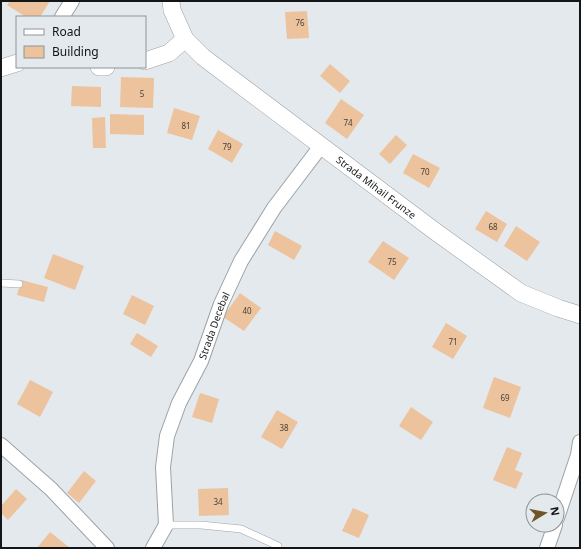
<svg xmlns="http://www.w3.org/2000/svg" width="581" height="549" font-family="'Noto Sans',sans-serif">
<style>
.building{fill:#ecc39d}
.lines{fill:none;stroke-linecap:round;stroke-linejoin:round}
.service-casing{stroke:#9da2a6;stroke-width:8}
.minor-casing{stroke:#9da2a6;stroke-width:16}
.tertiary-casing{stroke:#9da2a6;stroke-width:18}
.service{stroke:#fff;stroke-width:7}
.minor{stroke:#fff;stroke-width:14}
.tertiary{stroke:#fff;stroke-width:17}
.labels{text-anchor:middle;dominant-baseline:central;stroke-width:3;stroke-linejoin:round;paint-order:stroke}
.number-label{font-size:8px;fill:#494038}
.street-label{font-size:10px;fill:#131517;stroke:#e3e9ed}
</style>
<rect width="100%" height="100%" fill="#e3e9ed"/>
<!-- building -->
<g class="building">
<polygon points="10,1 50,1 40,17 26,17 7,5"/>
<polygon points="307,11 309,38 287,39 285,12"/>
<polygon points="330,64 350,81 340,93 320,76"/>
<polygon points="121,77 154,78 153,108 120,107"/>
<polygon points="72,86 101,87 101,107 71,106"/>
<polygon points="341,99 364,115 347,139 325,123"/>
<polygon points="174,108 200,116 192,140 167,133"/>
<polygon points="110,114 144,115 144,135 110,134"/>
<polygon points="105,117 106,148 93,148 92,118"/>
<polygon points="218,130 243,144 232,163 208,149"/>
<polygon points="396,135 407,145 390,164 379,154"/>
<polygon points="413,154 440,168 429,188 403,173"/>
<polygon points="486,211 507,224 497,242 475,229"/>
<polygon points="516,226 540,242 527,261 504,246"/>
<polygon points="275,231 302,246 294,260 268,245"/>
<polygon points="383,241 409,258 394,280 368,262"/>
<polygon points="53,254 84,266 75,290 44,278"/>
<polygon points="21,280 48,287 44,302 17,295"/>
<polygon points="240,293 261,308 244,331 223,317"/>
<polygon points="132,295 154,306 145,325 123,314"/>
<polygon points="446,323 467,336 453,359 432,347"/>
<polygon points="137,333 158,346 151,357 130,344"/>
<polygon points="494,377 521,387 510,418 483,408"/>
<polygon points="30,380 53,392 40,417 17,404"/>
<polygon points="200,393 219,399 212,423 192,417"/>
<polygon points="411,407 433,422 421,440 399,426"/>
<polygon points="277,410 298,422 282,449 261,437"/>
<polygon points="507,447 522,453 515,470 523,473 516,489 493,480"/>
<polygon points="84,471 96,481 79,503 67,493"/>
<polygon points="228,488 229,515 199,516 198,489"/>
<polygon points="16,489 27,499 8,520 1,513 1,506"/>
<polygon points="353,508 369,515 359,538 342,531"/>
<polygon points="50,532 70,548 37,548"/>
</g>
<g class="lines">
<!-- service casing -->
<g class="service-casing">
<g id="service">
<polyline points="1,283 19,284"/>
<polyline points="166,525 201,525 241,529 278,546"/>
</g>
</g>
<!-- minor casing -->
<g class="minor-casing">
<g id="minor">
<polyline points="62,17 72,1"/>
<polyline points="1,445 51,489 107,548"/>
<polyline points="557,518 578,455 580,442"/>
<path id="s1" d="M153,548L166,525L163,467L167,436L179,403L201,361L221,304L241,261L274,208L321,146"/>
<polyline points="547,548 555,525"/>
</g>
</g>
<!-- tertiary casing -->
<g class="tertiary-casing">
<g id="tertiary">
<path id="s2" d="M171,1L172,10L185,39L203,57L436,232L521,293L558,308L580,315"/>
<polyline points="145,61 169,53 185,39"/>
<polyline points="99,67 106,67"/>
<polyline points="1,68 17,63"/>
</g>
</g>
<!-- service -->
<use href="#service" class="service"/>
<!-- minor -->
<use href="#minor" class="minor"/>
<!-- tertiary -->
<use href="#tertiary" class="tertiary"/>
</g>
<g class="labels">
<!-- number labels -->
<g class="number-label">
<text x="300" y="22">76</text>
<text x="142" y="93">5</text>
<text x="348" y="122">74</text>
<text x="186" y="125">81</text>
<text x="227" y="146">79</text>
<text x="425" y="171">70</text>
<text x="493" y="226">68</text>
<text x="392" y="261">75</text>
<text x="247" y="310">40</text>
<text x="453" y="341">71</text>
<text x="505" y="397">69</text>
<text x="284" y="427">38</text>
<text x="218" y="501">34</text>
</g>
<!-- street labels -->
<g class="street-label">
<text stroke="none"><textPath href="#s2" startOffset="283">Strada Mihail Frunze</textPath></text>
<text stroke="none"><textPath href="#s1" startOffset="236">Strada Decebal</textPath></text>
</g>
</g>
<!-- border -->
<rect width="581" height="549" fill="none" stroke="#131517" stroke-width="4"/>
<!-- legend -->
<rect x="16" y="16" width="130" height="52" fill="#e3e9ed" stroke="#909497"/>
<rect x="24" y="29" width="20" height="6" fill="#ffffff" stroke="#909497"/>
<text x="52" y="36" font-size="12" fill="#131517">Road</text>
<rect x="24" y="46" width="20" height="12" fill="#ecc39d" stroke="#909497"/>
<text x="52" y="56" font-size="12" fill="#131517">Building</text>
<!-- north arrow -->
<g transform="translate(545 513) rotate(80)"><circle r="19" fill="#e3e9ed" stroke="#909497"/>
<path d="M0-3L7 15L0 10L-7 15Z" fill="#705627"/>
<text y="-6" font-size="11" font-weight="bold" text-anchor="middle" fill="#131517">N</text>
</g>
</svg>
